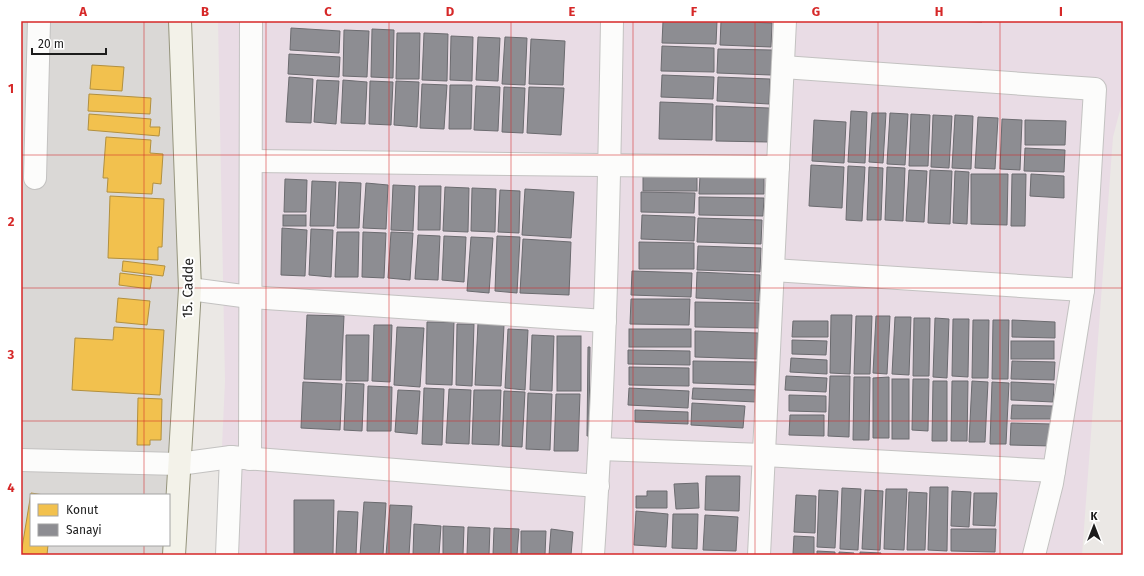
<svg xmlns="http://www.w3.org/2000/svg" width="1144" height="576" font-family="'Fira Sans',sans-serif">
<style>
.residential{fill:#dad8d6;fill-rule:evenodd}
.industrial{fill:#e9dce5}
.homes{fill:#f2c14e;stroke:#b2903f}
.industry{fill:#8d8d92;stroke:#6b6b6f}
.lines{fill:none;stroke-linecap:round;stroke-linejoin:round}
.street-casing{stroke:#c3c2c1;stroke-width:24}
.secondary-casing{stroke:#95947c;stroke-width:24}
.street{stroke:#fcfcfb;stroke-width:22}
.secondary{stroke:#f3f2e9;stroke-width:22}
.grid{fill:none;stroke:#d62828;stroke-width:1;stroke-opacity:0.55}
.labels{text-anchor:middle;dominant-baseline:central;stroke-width:4;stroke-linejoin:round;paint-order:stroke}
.street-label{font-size:14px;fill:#1c1c1c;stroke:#fff}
.neatline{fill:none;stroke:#d62828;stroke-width:1.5}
.grid-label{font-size:13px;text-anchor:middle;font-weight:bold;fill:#d62828}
</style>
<rect width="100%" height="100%" fill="#ebe8e5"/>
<!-- residential -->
<path class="residential" d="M21,21H175L183,407L175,555H21ZM31,495H169V545H31Z"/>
<!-- industrial -->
<polygon class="industrial" points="218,21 1123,21 1123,99 1113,137 1082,555 217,555 225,381"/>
<!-- homes -->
<g class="homes">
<polygon points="92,65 124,67 122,91 90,89"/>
<polygon points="89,94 151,98 150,114 88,111"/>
<polygon points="89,114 151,119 150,127 160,127 159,136 88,130"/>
<polygon points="106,137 151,140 150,153 163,154 161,184 153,183 152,194 107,192 108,178 103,178"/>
<polygon points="110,196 164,199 162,247 158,247 158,260 108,258"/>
<polygon points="123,261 165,266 163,276 122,271"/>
<polygon points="120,273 152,277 150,289 119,285"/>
<polygon points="118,298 150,301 147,325 116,322"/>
<polygon points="114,327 164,330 160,395 72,390 75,338 113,340"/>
<polygon points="138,398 162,399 161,440 150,440 150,445 137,445"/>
<polygon points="31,493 44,495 31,495 31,545 48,545 47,555 21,554"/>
</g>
<!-- industry -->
<g class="industry">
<polygon points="663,21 717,21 716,44 662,43"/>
<polygon points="721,21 772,23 771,47 720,45"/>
<polygon points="952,21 982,21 982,22"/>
<polygon points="291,28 340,31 339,53 290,50"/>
<polygon points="372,29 394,30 393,78 371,77"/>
<polygon points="344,30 369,31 367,77 343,76"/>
<polygon points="397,33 420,33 419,79 396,79"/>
<polygon points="424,33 448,34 447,81 422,80"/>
<polygon points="451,36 473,37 472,81 450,80"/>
<polygon points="478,37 500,38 498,81 476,80"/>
<polygon points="505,37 527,38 525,85 502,84"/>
<polygon points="531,39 565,41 563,85 529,84"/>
<polygon points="662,46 714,48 714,72 661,71"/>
<polygon points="718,49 772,50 771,75 717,73"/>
<polygon points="289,54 340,57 339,77 288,74"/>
<polygon points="662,75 714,77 713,99 661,97"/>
<polygon points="289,77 313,79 311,123 286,122"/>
<polygon points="718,77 770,79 769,104 717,101"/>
<polygon points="317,80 339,81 336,124 314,122"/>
<polygon points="343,80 367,82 365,124 341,123"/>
<polygon points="370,81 393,82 391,125 369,124"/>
<polygon points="396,81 419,82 417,127 394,125"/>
<polygon points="422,84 447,85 444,129 420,128"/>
<polygon points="450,85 472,85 471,129 449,129"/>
<polygon points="476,86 500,87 498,131 474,130"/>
<polygon points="504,87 525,88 523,133 502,132"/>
<polygon points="529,87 564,88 561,135 527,133"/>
<polygon points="660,102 713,104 712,140 659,139"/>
<polygon points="716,106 769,108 769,142 716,141"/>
<polygon points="851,111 867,112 865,163 848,162"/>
<polygon points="872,113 886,113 883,163 869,162"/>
<polygon points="890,113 908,114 905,165 887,164"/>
<polygon points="911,114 930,115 928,166 909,166"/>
<polygon points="933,115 952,116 949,168 931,167"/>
<polygon points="955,115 973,116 971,169 952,168"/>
<polygon points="978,117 998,118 995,169 975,168"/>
<polygon points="1002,119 1022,120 1020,170 1000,169"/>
<polygon points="814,120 846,122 844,163 812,161"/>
<polygon points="1025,120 1066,121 1065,145 1025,145"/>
<polygon points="1025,148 1065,150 1064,172 1024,171"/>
<polygon points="811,165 844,167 842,208 809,206"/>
<polygon points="848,166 865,167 862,221 846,220"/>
<polygon points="869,167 883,168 881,220 867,220"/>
<polygon points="887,167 905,168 903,221 885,220"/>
<polygon points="909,170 927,171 924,222 906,221"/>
<polygon points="930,170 952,171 950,224 928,223"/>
<polygon points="955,171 969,172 967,224 953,223"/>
<polygon points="971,174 1008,174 1007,225 971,224"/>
<polygon points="1012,174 1026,174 1025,226 1011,226"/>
<polygon points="1031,174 1064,176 1064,198 1030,196"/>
<rect x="643" y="175" width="54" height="16"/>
<polygon points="700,176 764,176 764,194 699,194"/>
<polygon points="285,179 307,180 306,212 284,212"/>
<polygon points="312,181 336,182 334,226 310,226"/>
<polygon points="339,182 361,183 359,228 337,228"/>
<polygon points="366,183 388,185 386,229 363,228"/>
<polygon points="393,185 415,186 413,231 391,230"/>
<polygon points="419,186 441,186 440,230 418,230"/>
<polygon points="445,187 469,188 468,232 443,231"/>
<polygon points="472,188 496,189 495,232 471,231"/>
<polygon points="525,189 574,192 571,238 522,235"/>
<polygon points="500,190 520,191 519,233 498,232"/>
<polygon points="641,192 695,193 694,213 641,212"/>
<polygon points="699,197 764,198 763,216 699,215"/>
<rect x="283" y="215" width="23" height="11"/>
<polygon points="642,215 695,217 694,241 641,239"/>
<polygon points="698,218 762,220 761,244 697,242"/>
<polygon points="282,228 307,230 305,276 281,275"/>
<polygon points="311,229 333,230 331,277 309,275"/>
<polygon points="337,232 359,232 358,277 335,277"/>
<polygon points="363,232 386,233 384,278 362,277"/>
<polygon points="391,232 413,233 410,280 388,278"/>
<polygon points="418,235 440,236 438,280 415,279"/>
<polygon points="444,236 466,237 464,282 442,280"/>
<polygon points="497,236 520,237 517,293 495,291"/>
<polygon points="471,237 493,238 489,293 467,291"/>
<polygon points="523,239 571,242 569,295 520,293"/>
<polygon points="639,242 694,243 694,269 639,269"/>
<polygon points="698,246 761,248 760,272 697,270"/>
<polygon points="632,271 692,273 691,297 631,295"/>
<polygon points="697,272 760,275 759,301 696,298"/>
<polygon points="631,299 690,299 689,325 630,324"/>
<polygon points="695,302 759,303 759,328 695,327"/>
<polygon points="307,315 344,316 341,380 304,379"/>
<polygon points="831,315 852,315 850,374 830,373"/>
<polygon points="856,316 872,316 870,374 854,374"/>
<polygon points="876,316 890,316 887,374 873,373"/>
<polygon points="895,317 911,317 909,375 892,374"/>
<polygon points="914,318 930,318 929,376 913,376"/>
<polygon points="935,318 949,319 947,378 933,377"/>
<polygon points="953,319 969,319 968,377 952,376"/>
<polygon points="973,320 989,320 988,378 972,378"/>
<polygon points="993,320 1009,320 1008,379 992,379"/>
<polygon points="1012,320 1055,322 1055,338 1012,337"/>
<polygon points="793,321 828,321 828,337 792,337"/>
<polygon points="427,322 454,322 452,385 426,384"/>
<polygon points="478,323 504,325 501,386 475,385"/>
<polygon points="457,324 474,324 472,386 456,385"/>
<polygon points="374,325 392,325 390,382 372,381"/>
<polygon points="397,327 424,328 420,387 394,385"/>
<polygon points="508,329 528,330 525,390 505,388"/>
<rect x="629" y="329" width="62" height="18"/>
<polygon points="695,331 758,333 757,359 695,357"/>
<polygon points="346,335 369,335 368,381 346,381"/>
<polygon points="532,335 554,336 552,391 530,390"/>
<rect x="557" y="336" width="24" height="55"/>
<polygon points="792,340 827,341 826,355 792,354"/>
<rect x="1011" y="341" width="43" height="18"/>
<polygon points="588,347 590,347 589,436 587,436"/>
<polygon points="628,350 690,351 690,365 628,364"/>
<polygon points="791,358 827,360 827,374 790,372"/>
<polygon points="693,361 758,362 758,385 693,383"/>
<polygon points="1012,361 1055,362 1054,380 1011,379"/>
<polygon points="629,367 689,368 689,386 629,385"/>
<polygon points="786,376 827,378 826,392 785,390"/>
<polygon points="830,376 850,376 849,437 828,436"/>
<polygon points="854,377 870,377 869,440 853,440"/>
<polygon points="889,377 889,438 873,438 873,378"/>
<rect x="892" y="379" width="17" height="60"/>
<polygon points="913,379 929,379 928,431 912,430"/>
<polygon points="933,381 947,381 947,441 932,441"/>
<polygon points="952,381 968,381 967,441 951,441"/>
<polygon points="972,381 988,382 985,442 969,442"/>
<polygon points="303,382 342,384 340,430 301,428"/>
<polygon points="992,382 1009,383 1006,444 990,444"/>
<polygon points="1011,382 1054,384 1053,402 1011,400"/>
<polygon points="346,383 364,384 362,431 344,430"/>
<polygon points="368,386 392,387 391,431 367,431"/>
<polygon points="424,388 444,389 442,445 422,444"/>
<polygon points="629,388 689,391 688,408 628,405"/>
<polygon points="693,388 756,390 756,402 692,399"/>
<polygon points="449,389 471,390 469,444 446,443"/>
<polygon points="398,390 420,391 417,434 395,432"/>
<polygon points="474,390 501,390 499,445 472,444"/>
<polygon points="504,391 525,392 522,447 502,446"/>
<polygon points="528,393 552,394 550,450 526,449"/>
<polygon points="556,394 580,394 578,451 554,451"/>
<polygon points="789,395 826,396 826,412 789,411"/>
<polygon points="692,403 745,406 743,428 691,425"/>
<polygon points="1012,405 1053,406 1053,419 1011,419"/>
<polygon points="635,410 688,412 688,424 635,422"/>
<polygon points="790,415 824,415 824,436 789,435"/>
<polygon points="1011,423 1052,424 1052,446 1010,445"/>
<polygon points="706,476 740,476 739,511 705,510"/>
<polygon points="698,483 699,508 676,509 674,484"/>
<polygon points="930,487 948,487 947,551 928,550"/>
<polygon points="842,488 861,489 858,550 840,549"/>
<polygon points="886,489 907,489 904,550 884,549"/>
<polygon points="819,490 838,491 835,548 817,547"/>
<polygon points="865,490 883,491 880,550 862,549"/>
<polygon points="647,491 667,491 667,508 636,508 636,496 647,496"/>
<polygon points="952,491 971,492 969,527 951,526"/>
<polygon points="909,492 927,493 925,550 907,550"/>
<polygon points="974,493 997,493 995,526 973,525"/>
<polygon points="796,495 816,496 815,533 794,532"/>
<polygon points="294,500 334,500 333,555 294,555"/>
<polygon points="364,502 386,503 383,555 360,555"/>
<polygon points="390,505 412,506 409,555 386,555"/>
<polygon points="338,511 358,512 356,555 336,555"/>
<polygon points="636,511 668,514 666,547 634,545"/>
<polygon points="673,514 698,514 697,549 672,548"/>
<polygon points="705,515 738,517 736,551 703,550"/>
<polygon points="414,524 441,526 439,555 413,555"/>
<polygon points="443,526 464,527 463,555 443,555"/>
<polygon points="468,527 490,528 489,555 467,555"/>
<polygon points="494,528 519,529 517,555 493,555"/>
<polygon points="551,529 573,532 571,555 549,555"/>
<polygon points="951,529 996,529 995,552 951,551"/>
<polygon points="521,531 546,531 545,555 521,555"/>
<polygon points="794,536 814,537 814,555 793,554"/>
<polygon points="817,551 835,552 835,555 817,555"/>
<polygon points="839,552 854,553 854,555 839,555"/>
<polygon points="860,552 881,553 881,555 860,555"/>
</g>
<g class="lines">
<!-- street casing -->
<g class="street-casing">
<g id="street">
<polyline points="783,67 1095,89 1083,290 1052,483 1034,555"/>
<polyline points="251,161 778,167"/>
<polyline points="35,178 39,21"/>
<polyline points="773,270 1083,290"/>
<polyline points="190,289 250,297 605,321"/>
<polyline points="600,449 764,455 1054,471"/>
<polyline points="250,459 251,21"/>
<polyline points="21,460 179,464 231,457 598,486"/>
<polyline points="227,555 231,457"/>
<path d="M593,555C605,377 609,199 612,21"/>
<polyline points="759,555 785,21"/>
</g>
</g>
<!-- secondary casing -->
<g class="secondary-casing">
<polyline id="secondary" points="174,555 190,289 180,21"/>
</g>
<!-- street -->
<use href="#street" class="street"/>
<!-- secondary -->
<use href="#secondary" class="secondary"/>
</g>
<!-- grid -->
<path class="grid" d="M144,21V495M266,21V555M389,21V555M511,21V555M633,21V555M755,21V555M878,21V555M1000,21V555M21,155H1123M21,288H1123M21,421H1123M144,545V555"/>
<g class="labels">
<!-- street labels -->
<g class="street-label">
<text transform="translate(188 288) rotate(-89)">15. Cadde</text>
</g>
</g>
<!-- border -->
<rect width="1144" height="576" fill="none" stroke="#ffffff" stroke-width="44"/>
<!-- legend -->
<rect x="30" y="494" width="140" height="52" fill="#ffffff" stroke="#a4a4a4"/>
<rect x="38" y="504" width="20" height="12" fill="#f2c14e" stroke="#a4a4a4"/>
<text x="66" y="514" font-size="12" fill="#1c1c1c">Konut</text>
<rect x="38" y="524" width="20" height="12" fill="#8d8d92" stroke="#a4a4a4"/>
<text x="66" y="534" font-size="12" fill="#1c1c1c">Sanayi</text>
<!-- north arrow -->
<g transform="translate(1094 526)" stroke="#ffffff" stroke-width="3" paint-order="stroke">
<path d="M0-3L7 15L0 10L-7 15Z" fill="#1c1c1c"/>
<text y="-6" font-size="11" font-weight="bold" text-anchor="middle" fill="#1c1c1c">K</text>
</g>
<!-- scale -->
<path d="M32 48v6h74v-6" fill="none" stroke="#1c1c1c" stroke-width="2"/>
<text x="38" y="48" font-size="12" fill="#1c1c1c" stroke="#ffffff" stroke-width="3" paint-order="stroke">20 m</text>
<rect x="22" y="22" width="1100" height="532" class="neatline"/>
<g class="grid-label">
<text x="83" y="16">A</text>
<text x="205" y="16">B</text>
<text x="328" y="16">C</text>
<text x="450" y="16">D</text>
<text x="572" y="16">E</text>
<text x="694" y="16">F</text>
<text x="816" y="16">G</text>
<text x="939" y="16">H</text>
<text x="1061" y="16">I</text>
<text x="11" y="93">1</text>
<text x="11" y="226">2</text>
<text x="11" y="359">3</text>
<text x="11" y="492">4</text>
</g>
</svg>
